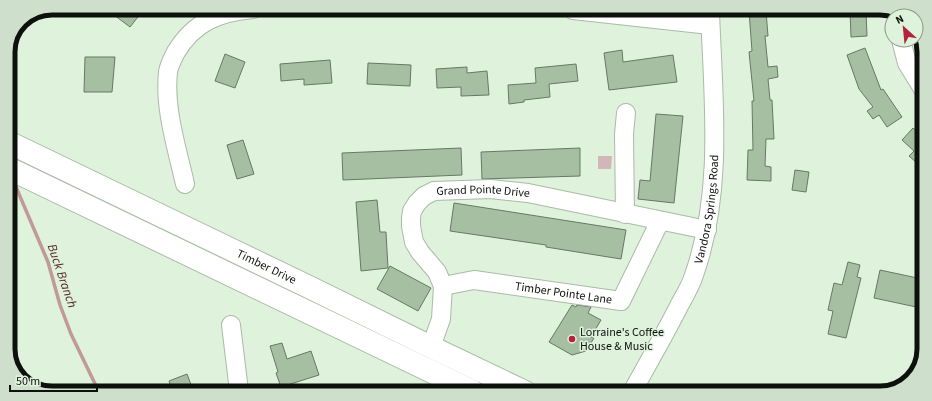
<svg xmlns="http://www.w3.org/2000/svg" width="932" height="401" font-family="'Source Sans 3',sans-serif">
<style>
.green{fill:#d1b7b7}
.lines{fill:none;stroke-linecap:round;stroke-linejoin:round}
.stream{stroke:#c29999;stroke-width:3.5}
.building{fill:#a6bfa2;stroke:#677865}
.minor-casing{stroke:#a9bba6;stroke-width:20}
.major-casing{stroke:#a9bba6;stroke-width:24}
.minor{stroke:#fff;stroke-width:18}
.major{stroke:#fff;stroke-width:22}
.poi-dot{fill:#b5223b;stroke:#dff2dc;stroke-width:1.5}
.labels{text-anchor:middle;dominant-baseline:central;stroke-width:3;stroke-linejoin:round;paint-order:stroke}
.street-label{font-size:12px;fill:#0c120b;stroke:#dff2dc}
.poi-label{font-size:12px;fill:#0c120b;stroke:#dff2dc;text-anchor:start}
.water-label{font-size:13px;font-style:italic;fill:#501b1f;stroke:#dff2dc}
.rim{fill:none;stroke:#0c120b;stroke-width:5}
</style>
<rect width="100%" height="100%" fill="#dff2dc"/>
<!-- green -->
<polygon class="green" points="598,156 612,156 611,169 598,169"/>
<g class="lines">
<!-- stream -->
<polyline class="stream" points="13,180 48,262 60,305 71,334 98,390"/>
</g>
<!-- building -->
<g class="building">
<polygon points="119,8 145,8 130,27 114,15"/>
<polygon points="749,11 766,11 768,36 765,36 768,67 777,66 778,77 768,79 770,100 772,100 774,139 766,139 765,166 771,167 771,181 747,180 748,150 753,150 752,101 754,101 749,52 752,51"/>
<polygon points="850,11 866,11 867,36 851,37"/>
<polygon points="865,48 881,90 883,89 902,117 887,127 879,115 873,119 867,111 873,107 859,89 847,55"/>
<polygon points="622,50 623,62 673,55 677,82 609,90 604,53"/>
<polygon points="225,54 245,62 235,88 215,81"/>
<polygon points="85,57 115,57 112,92 84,92"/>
<polygon points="330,60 332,83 304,85 304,79 281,81 280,64"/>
<polygon points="368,63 411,65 410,86 367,84"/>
<polygon points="576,64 578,81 549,84 550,97 524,100 524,102 509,104 508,85 536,83 535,68"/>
<polygon points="467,67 467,73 487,71 489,95 461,96 461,87 437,88 436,69"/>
<polygon points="656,114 683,116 674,203 638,199 640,180 650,181"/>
<polygon points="913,128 923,137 923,160 921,158 917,163 909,156 914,151 902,140"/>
<polygon points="243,140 254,174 237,179 227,145"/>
<polygon points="461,148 462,175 343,180 342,153"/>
<polygon points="580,148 580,176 482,179 481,152"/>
<polygon points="795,170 809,172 806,192 792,190"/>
<polygon points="377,200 380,232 386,232 388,268 361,271 356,202"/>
<polygon points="454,203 626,230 621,259 546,247 546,245 450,231"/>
<polygon points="848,262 860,265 857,277 861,278 846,338 828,334 833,311 828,310 834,283 842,285"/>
<polygon points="390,266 431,288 418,311 377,289"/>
<polygon points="880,270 922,279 921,308 874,298"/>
<polygon points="572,305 576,307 577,305 591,307 588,313 601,320 591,337 594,338 586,351 572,355 549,342"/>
<polygon points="282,343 287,359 311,351 319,375 281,387 276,373 278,372 270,346"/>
<polygon points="187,374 193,390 172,390 169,381"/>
</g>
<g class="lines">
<!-- minor casing -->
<g class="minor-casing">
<g id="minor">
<polyline points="573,10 710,25"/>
<polyline points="899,13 899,16"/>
<polyline points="901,40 907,63 923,89"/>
<path d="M185,184C177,148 164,109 168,72C169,65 173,58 176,52C194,22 219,12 253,9"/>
<polyline points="625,214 624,134 626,113"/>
<path id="s1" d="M443,286L474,280L621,301L660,221"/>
<polyline points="231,325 239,391"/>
<path id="s2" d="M431,347L441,319L443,286L437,272L420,252L414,242L411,226V218L412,211L417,203L424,196L434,191L490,189L528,193L707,230"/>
<path id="s3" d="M632,392C648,363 665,334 680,304C685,295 691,285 694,275C724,190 713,98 710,11"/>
</g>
</g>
<!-- major casing -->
<g class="major-casing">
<g id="major">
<path id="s4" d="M8,142L311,288L431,347L525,392"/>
<polyline points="8,168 472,391"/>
</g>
</g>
<!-- minor -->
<use href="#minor" class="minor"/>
<!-- major -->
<use href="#major" class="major"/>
</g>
<!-- markers -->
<circle class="poi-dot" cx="572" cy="339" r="4"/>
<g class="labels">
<!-- street labels -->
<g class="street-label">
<text stroke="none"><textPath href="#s2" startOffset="227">Grand Pointe Drive</textPath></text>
<text stroke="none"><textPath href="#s3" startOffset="200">Vandora Springs Road</textPath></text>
<text stroke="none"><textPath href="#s4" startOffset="287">Timber Drive</textPath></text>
<text stroke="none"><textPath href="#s1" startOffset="122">Timber Pointe Lane</textPath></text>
</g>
<!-- poi labels -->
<g class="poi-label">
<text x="580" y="332">Lorraine's Coffee<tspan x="580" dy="14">House &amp; Music</tspan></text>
</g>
<!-- water labels -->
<g class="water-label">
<text transform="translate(62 276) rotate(71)">Buck Branch</text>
</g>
</g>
<!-- crop -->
<path d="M0 0H932V401H0ZM52 15H880A37 37 0 0 1 917 52V349A37 37 0 0 1 880 386H52A37 37 0 0 1 15 349V52A37 37 0 0 1 52 15Z" fill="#cee0cb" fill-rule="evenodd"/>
<path class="rim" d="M52 15H880A37 37 0 0 1 917 52V349A37 37 0 0 1 880 386H52A37 37 0 0 1 15 349V52A37 37 0 0 1 52 15Z"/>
<!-- north arrow -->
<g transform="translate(904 28) rotate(333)"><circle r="19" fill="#dff2dc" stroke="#8b9888"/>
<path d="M0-3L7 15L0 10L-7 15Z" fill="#b5223b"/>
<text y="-6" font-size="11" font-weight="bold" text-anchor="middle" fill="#0c120b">N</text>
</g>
<!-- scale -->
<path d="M10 385v6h87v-6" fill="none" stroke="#0c120b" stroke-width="2"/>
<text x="16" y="385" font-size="12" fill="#0c120b" stroke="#dff2dc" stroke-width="3" paint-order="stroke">50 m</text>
</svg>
